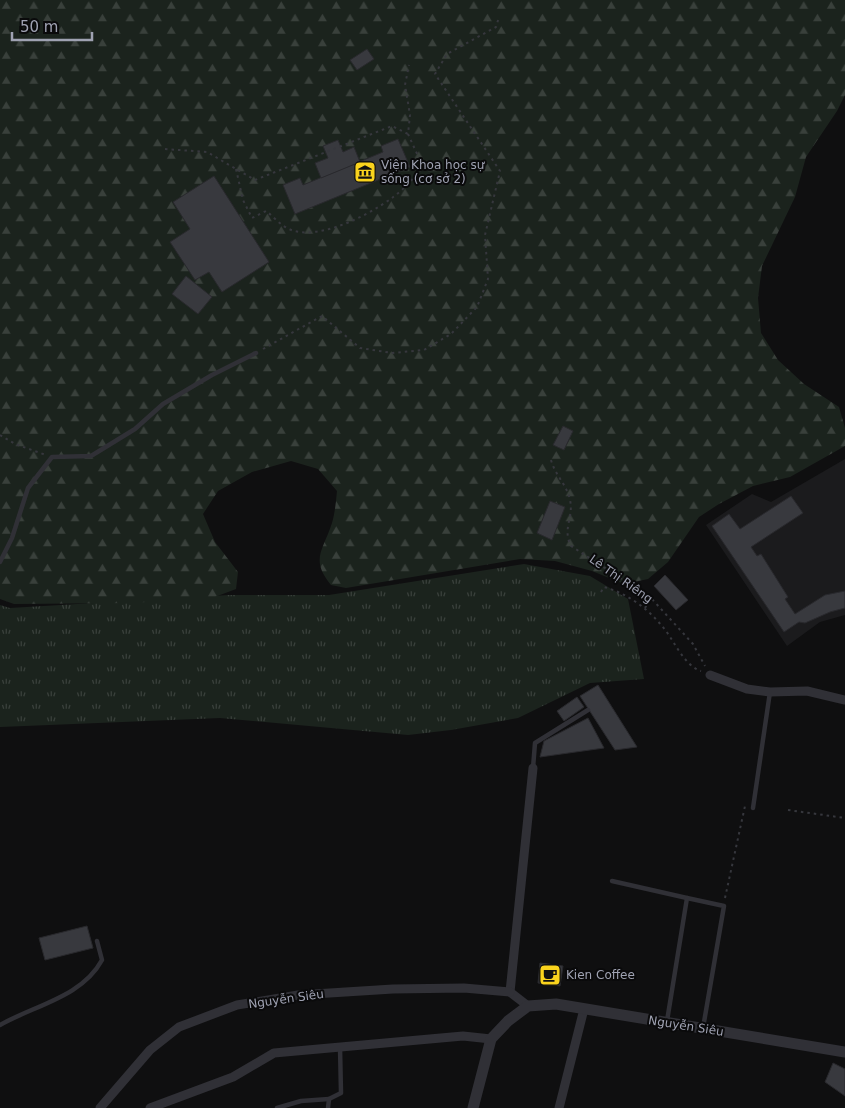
<svg xmlns="http://www.w3.org/2000/svg" width="845" height="1108" font-family="'DejaVu Sans',sans-serif">
<style>
.built{fill:#1b1b1d}
.grass{fill:url(#grass-tufts)}
.forest{fill:url(#forest-firs)}
.building{fill:#38393e;stroke:#29292d}
.lines{fill:none;stroke-linecap:round;stroke-linejoin:round}
.path{stroke:#36373d;stroke-width:2;stroke-dasharray:2.5 4;stroke-linecap:butt}
.service{stroke:#303036;stroke-width:4.5}
.minor{stroke:#303036;stroke-width:9}
.tertiary{stroke:#303036;stroke-width:11}
.labels{text-anchor:middle;dominant-baseline:central;stroke-width:4;stroke-linejoin:round;paint-order:stroke}
.poi-label{font-size:12px;fill:#9fa2b2;stroke:#0a0a0b;text-anchor:start}
.street-label{font-size:12px;fill:#9fa2b2;stroke:#0a0a0b}
</style>
<defs>
<pattern id="grass-tufts" width="24" height="20" patternUnits="userSpaceOnUse" patternTransform="scale(1.25)"><rect width="24" height="20" fill="#1b231d"/><path d="M3 7l-1-3M5 7V3M7 7l1-3M15 17l-1-3M17 17v-4M19 17l1-3" fill="none" stroke="#39403b"/></pattern>
<pattern id="forest-firs" width="22" height="20" patternUnits="userSpaceOnUse" patternTransform="scale(1.25)"><rect width="22" height="20" fill="#1b231d"/><path d="M5 1l3.5 6h-7zM16 11l3.5 6h-7z" fill="#39403b"/></pattern>
</defs>
<rect width="100%" height="100%" fill="#0f0f10"/>
<!-- built -->
<polygon class="built" points="845,459 845,615 820,622 787,646 706,525 752,494 771,502"/>
<!-- grass -->
<polygon class="grass" points="524,564 590,576 628,599 644,679 590,683 518,718 451,730 408,735 220,718 0,727 0,605 10,608 229,595 329,595"/>
<!-- forest -->
<path class="forest" d="M0,0H845V95L837,111L806,157L795,197L762,266L758,298L761,333L778,360L804,384L839,407L845,428V446L790,477L753,486L719,504L699,517L668,562L648,579L624,584L592,571L555,561L520,559L346,588L331,585C310,559 323,551 332,523C335,513 336,501 337,491L318,469L291,461L252,472L218,491L203,514L215,542L238,572L236,589L212,598L131,603L14,604L0,599Z"/>
<!-- building -->
<g class="building">
<polygon points="367,49 374,59 357,70 350,60"/>
<polygon points="398,139 410,167 295,214 283,185 300,178 303,185 383,152 381,146"/>
<polygon points="338,140 343,152 354,147 360,162 321,178 315,163 328,158 323,146"/>
<polygon points="214,176 269,262 222,292 209,272 195,280 170,242 190,229 173,202"/>
<polygon points="186,276 212,297 198,314 172,294"/>
<polygon points="563,426 573,431 564,450 553,445"/>
<polygon points="791,496 803,513 751,547 757,556 761,554 788,597 785,599 795,614 825,595 845,591 845,608 830,612 805,623 799,622 784,632 712,526 729,514 740,529"/>
<polygon points="550,501 565,507 552,540 537,533"/>
<polygon points="665,575 688,600 676,610 654,586"/>
<polygon points="598,685 637,747 615,750 580,696"/>
<polygon points="577,697 584,707 564,721 557,711"/>
<polygon points="588,718 604,748 540,757 544,741"/>
<polygon points="87,926 93,948 45,960 39,938"/>
<polygon points="540,963 563,966 560,986 538,983"/>
<polygon points="833,1063 845,1069 845,1096 825,1082"/>
</g>
<g class="lines">
<!-- path -->
<g class="path">
<polyline points="165,149 207,152 255,180 392,126 408,134"/>
<path d="M236,169L243,200L252,218L266,211C273,216 279,224 287,228C317,245 383,209 405,187C411,181 417,174 423,167L408,134L410,115L405,85L409,65"/>
<polyline points="263,349 322,316 360,348 392,353 424,350 451,334 477,307 488,279 485,235 500,171 435,74 447,54 496,27 499,17"/>
<polyline points="0,435 15,444 46,455"/>
<path d="M551,460C555,475 567,485 570,500C574,517 562,529 571,546L651,598L693,644L705,666"/>
<path d="M601,592L604,587C629,594 650,610 666,631C675,643 685,666 701,671"/>
<polyline points="645,608 651,598"/>
<polyline points="788,810 845,818"/>
<polyline points="725,898 745,806"/>
</g>
<!-- service -->
<g class="service">
<polyline points="0,562 12,538 28,488 52,457 91,456 135,429 163,404 212,375 256,353"/>
<polyline points="533,768 535,743 588,710"/>
<polyline points="753,808 770,692"/>
<polyline points="612,881 687,898"/>
<polyline points="667,1021 687,898 724,906 703,1028"/>
<path d="M0,1025C35,1005 82,997 102,960L97,941"/>
<polyline points="277,1108 301,1101 329,1099"/>
<polyline points="328,1108 329,1099 341,1093 340,1047"/>
</g>
<!-- minor -->
<g class="minor">
<polyline points="710,675 747,689 770,692 807,691 845,700"/>
<polyline points="510,992 533,768"/>
<polyline points="510,992 528,1006"/>
<polyline points="100,1108 150,1050 179,1027 237,1005 298,995 393,989 464,988 510,992"/>
<polyline points="150,1108 233,1077 274,1053 463,1036 491,1039"/>
<polyline points="559,1108 584,1009"/>
</g>
<!-- tertiary -->
<polyline class="tertiary" points="473,1108 491,1039 508,1021 528,1006 556,1004 845,1052"/>
</g>
<!-- icons -->
<defs>
<g id="museum-square" transform="scale(1.125)"><rect x="-9" y="-9" width="18" height="18" rx="4" fill="#fad31d" stroke="#0a0a0b"/><path d="M0-6L6-3V-2H-6V-3ZM-5-1h2V3h-2ZM-1-1h2V3h-2ZM3-1h2V3H3ZM-6 4H6V6H-6Z" fill="#111"/></g>
<g id="cafe-square" transform="scale(1.125)"><rect x="-9" y="-9" width="18" height="18" rx="4" fill="#fad31d" stroke="#0a0a0b"/><path d="M-5.5-4.5H6V0H3Q3 3.5 0 3.5H-2.5Q-5.5 3.5-5.5 0ZM3-3.2v2h1.7v-2ZM-6 4.5H4V6H-6Z" fill="#111"/></g>
</defs>
<g fill-rule="evenodd">
<use href="#museum-square" x="365" y="172"/>
<use href="#cafe-square" x="550" y="975"/>
</g>
<g class="labels">
<!-- poi labels -->
<g class="poi-label">
<text x="381" y="165">Viện Khoa học sự<tspan x="381" dy="14">sống (cơ sở 2)</tspan></text>
<text x="566" y="975">Kien Coffee</text>
</g>
<!-- street labels -->
<g class="street-label">
<text transform="translate(621 579) rotate(35)">Lê Thị Riêng</text>
<text transform="translate(286 999) rotate(-8)">Nguyễn Siêu</text>
<text transform="translate(686 1026) rotate(9)">Nguyễn Siêu</text>
</g>
</g>
<!-- scale -->
<path d="M12 32v8h80v-8" fill="none" stroke="#9fa2b2" stroke-width="2.5"/>
<text x="20" y="32" font-size="15" fill="#9fa2b2" stroke="#0a0a0b" stroke-width="4" paint-order="stroke">50 m</text>
</svg>
